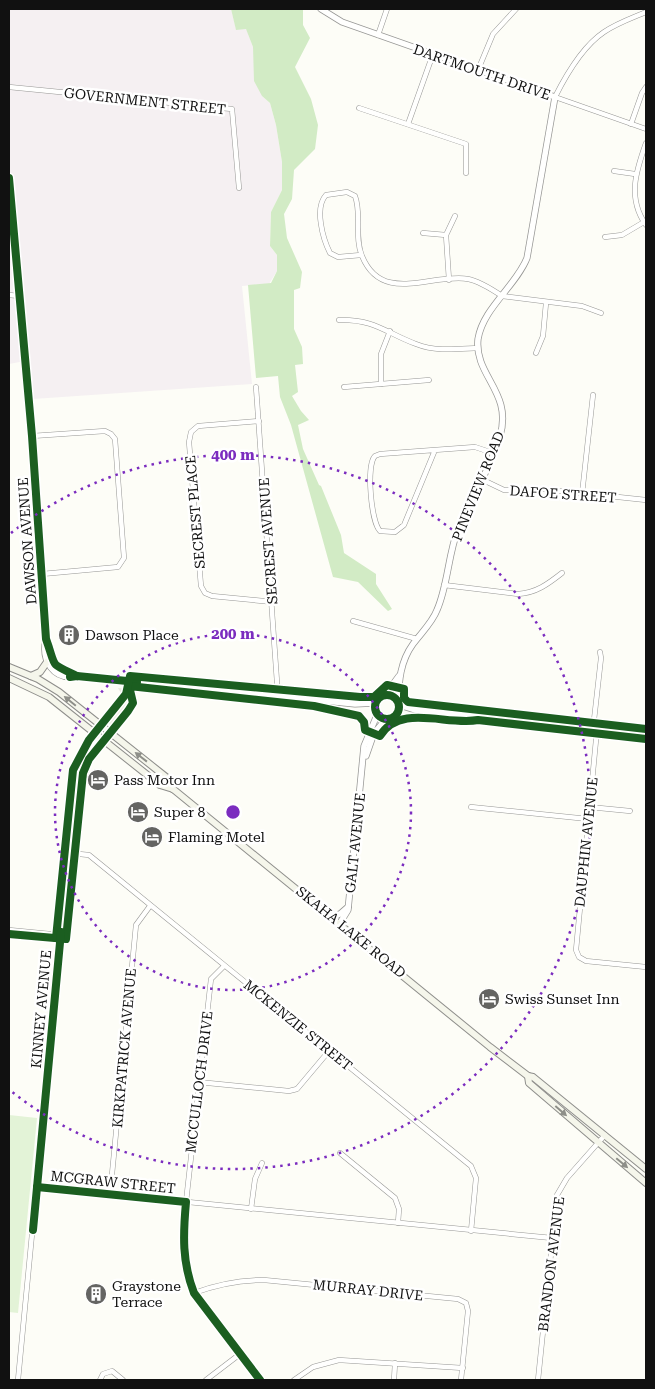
<svg xmlns="http://www.w3.org/2000/svg" width="655" height="1389" font-family="'Roboto Serif',serif">
<style>
.industrial{fill:#f5f0f2}
.green{fill:#e3f3d7}
.forest{fill:#d2ebc5}
.plaza{fill:#edece2}
.lines{fill:none;stroke-linecap:round;stroke-linejoin:round}
.minor-casing{stroke:#979795;stroke-width:5.5}
.tertiary-casing{stroke:#979795;stroke-width:7}
.secondary-casing{stroke:#8e8e8b;stroke-width:8}
.minor{stroke:#fffffe;stroke-width:4.5}
.tertiary{stroke:#fffffe;stroke-width:5.5}
.secondary{stroke:#f5f6eb;stroke-width:6}
.cycleway-casing{stroke:#fff;stroke-width:11}
.cycleway{stroke:#1b5e20;stroke-width:8}
.oneway{fill:#8e8f89}
.ring{fill:none;stroke:#7b2cbf;stroke-width:2.5;stroke-dasharray:2.5 5}
.labels{text-anchor:middle;dominant-baseline:central;stroke-width:5;stroke-linejoin:round;paint-order:stroke}
.street-label{font-size:14px;fill:#111;stroke:#fff}
.poi-label{font-size:14px;fill:#111;stroke:#fff;text-anchor:start}
.centre{fill:#7b2cbf;stroke:#fff;stroke-width:2.5}
.ring-label{font-size:15px;text-anchor:middle;font-weight:bold;fill:#7b2cbf;stroke:#fff;stroke-width:5;stroke-linejoin:round;paint-order:stroke}
</style>
<rect width="100%" height="100%" fill="#fdfdf7"/>
<!-- industrial -->
<polygon class="industrial" points="9,9 231,9 236,29 246,28 253,47 262,96 270,103 276,125 282,162 282,190 271,212 270,246 277,255 277,271 269,284 242,286 252,384 33,399 30,360 9,364"/>
<!-- green -->
<polygon class="green" points="9,1115 37,1118 18,1313 9,1312"/>
<!-- forest -->
<polygon class="forest" points="231,9 303,9 303,25 310,38 295,67 311,99 318,125 315,149 294,170 292,199 284,214 287,238 302,272 300,288 294,290 294,329 302,347 303,364 295,365 298,392 292,396 301,411 309,420 298,425 303,449 319,485 321,486 341,535 344,553 376,574 376,584 392,609 388,611 358,582 333,577 291,425 280,397 278,376 256,378 248,285 271,283 277,271 277,255 270,246 271,212 282,190 282,162 276,125 270,103 262,96 254,81 253,47 246,29 236,30"/>
<!-- plaza -->
<polygon class="plaza" points="118,688 140,690 135,694 130,709 117,727 118,731 103,719 118,704 121,693"/>
<g class="lines">
<!-- minor casing -->
<g class="minor-casing">
<g id="minor">
<path d="M646,12C632,18 617,23 604,32C583,46 566,75 555,97L646,129"/>
<polyline points="378,35 387,9"/>
<polyline points="478,70 493,34 516,9"/>
<polyline points="9,87 232,109 239,188"/>
<polyline points="359,108 466,144 466,173"/>
<polyline points="408,124 433,54"/>
<polyline points="631,124 642,93 646,87"/>
<path d="M646,143C636,171 627,198 646,225"/>
<polyline points="614,171 635,174"/>
<polyline points="423,233 446,235"/>
<polyline points="605,237 622,235 644,222"/>
<path d="M361,255L338,257L330,253C323,239 314,208 326,195L347,192L355,196C362,214 354,238 362,256C382,305 431,273 468,279C479,281 493,290 502,296L582,306L601,313"/>
<polyline points="449,280 446,235 455,216"/>
<polyline points="9,295 19,296"/>
<path d="M339,320C375,319 386,333 416,344C436,352 457,349 478,348"/>
<polyline points="536,353 543,336 546,303"/>
<polyline points="381,384 381,354 390,331"/>
<polyline points="256,387 278,696"/>
<polyline points="344,387 429,380"/>
<polyline points="259,421 198,426 191,432 189,442 201,586 205,593 212,596 273,602"/>
<polyline points="32,436 105,431 111,434 115,439 124,558 118,567 42,574"/>
<path d="M435,450L404,525L395,532L380,531C371,522 366,465 375,456L380,454L475,447L493,453"/>
<polyline points="481,479 504,490 543,489 646,500"/>
<polyline points="582,494 593,395"/>
<path d="M444,585L518,594C536,593 548,584 562,573"/>
<polyline points="353,621 417,639"/>
<polyline points="600,652 601,658 594,720 596,740 576,950 579,957 586,961 646,967"/>
<polyline points="471,807 588,819"/>
<polyline points="589,807 630,811"/>
<polyline points="69,853 89,855 471,1166 476,1178 471,1231"/>
<polyline points="9,930 61,935"/>
<polyline points="224,966 211,979 186,1202 183,1248 188,1277 194,1293 260,1380"/>
<polyline points="198,1082 289,1091 297,1089 329,1051"/>
<polyline points="340,1153 395,1198 399,1209 398,1223"/>
<polyline points="37,1187 552,1238"/>
<polyline points="110,1195 136,925 150,906"/>
<polyline points="251,1209 255,1179 262,1163"/>
<path d="M194,1293C218,1284 238,1280 264,1280L458,1299L466,1303L468,1311L461,1380"/>
<polyline points="18,1380 76,776 80,762 99,737"/>
<polyline points="100,1380 103,1374 112,1371 123,1380"/>
<polyline points="206,1380 240,1354"/>
<polyline points="294,1380 313,1367 339,1360 463,1368"/>
<polyline points="394,1380 395,1363"/>
<polyline points="538,1380 557,1195 567,1178 605,1135"/>
</g>
</g>
<!-- tertiary casing -->
<g class="tertiary-casing">
<g id="tertiary">
<path d="M321,9L342,22L555,97L527,258C516,286 483,308 478,339C474,376 513,392 500,436C491,468 471,498 458,529C448,555 448,585 437,610C432,623 421,633 413,644C400,662 399,681 398,702"/>
<path d="M9,178L32,436L46,639C57,669 48,662 77,676"/>
<path d="M46,639C41,660 53,681 77,676L355,704L375,703"/>
<circle cx="387" cy="707" r="12"/>
<polyline points="385,695 399,676"/>
<polyline points="399,705 415,710 646,734"/>
<polyline points="366,756 374,733 386,719"/>
<polyline points="332,916 340,914 348,907"/>
<polyline points="340,923 348,910 364,746 377,715"/>
</g>
</g>
<!-- secondary casing -->
<g class="secondary-casing">
<g id="secondary">
<polyline points="9,667 38,679 59,692 166,777 173,789"/>
<polyline points="31,676 40,672 47,662"/>
<polyline points="9,678 49,697 160,785 173,789 490,1047 528,1076 533,1077 646,1169"/>
<polyline points="528,1076 529,1083 646,1183"/>
</g>
</g>
<!-- minor -->
<use href="#minor" class="minor"/>
<!-- tertiary -->
<use href="#tertiary" class="tertiary"/>
<!-- secondary -->
<use href="#secondary" class="secondary"/>
<!-- cycleway casing -->
<g class="cycleway-casing">
<g id="cycleway">
<path d="M9,178L32,436L46,639C57,669 48,662 77,676"/>
<polyline points="70,677 77,676 137,682"/>
<circle cx="387" cy="707" r="12"/>
<path d="M9,934L66,939L83,773L89,759L128,711L133,703L129,686L314,706L359,716L364,722L365,730L380,736C400,703 447,726 478,720L646,739"/>
<polyline points="56,938 73,770 89,740 126,694 130,676 360,697 374,697 387,685 404,689 404,698 408,702 646,729"/>
<path d="M37,1187L186,1202C183,1235 182,1262 194,1293L260,1380"/>
<polyline points="33,1230 61,932"/>
</g>
</g>
<!-- cycleway -->
<use href="#cycleway" class="cycleway"/>
</g>
<!-- one-way arrows -->
<defs><path id="oneway-solid" d="M-6-.8H1V-3.2L6.5 0L1 3.2V.8H-6Z" transform="scale(1.25)"/></defs>
<g class="oneway">
<use href="#oneway-solid" transform="translate(70 701) rotate(-141)"/>
<use href="#oneway-solid" transform="translate(141 757) rotate(-142)"/>
<use href="#oneway-solid" transform="translate(561 1111) rotate(41)"/>
<use href="#oneway-solid" transform="translate(622 1163) rotate(40)"/>
</g>
<!-- distance rings -->
<g class="ring">
<circle cx="233" cy="812" r="178"/>
<path d="M11 533A357 357 0 1 1 11 1091"/>
</g>
<!-- icons -->
<defs>
<g id="building-disc" transform="scale(1.125)"><circle r="9.5" fill="#646462" stroke="#fff"/><path d="M-4-6H4V6H1V3H-1V6H-4ZM-2.5-4.3h1.7v1.8h-1.7ZM.8-4.3h1.7v1.8H.8ZM-2.5-1h1.7V.8h-1.7ZM.8-1h1.7V.8H.8Z" fill="#fff"/></g>
<g id="hotel-disc" transform="scale(1.125)"><circle r="9.5" fill="#646462" stroke="#fff"/><path d="M-6-4.5h1.5V1H6V5H4.5V3h-9V5H-6ZM-4 0a1.8 1.8 0 1 1 3.6 0ZM.5 0V-2.5h3Q6-2.5 6 0Z" fill="#fff"/></g>
</defs>
<g fill-rule="evenodd">
<use href="#building-disc" x="69" y="635"/>
<use href="#hotel-disc" x="98" y="780"/>
<use href="#hotel-disc" x="138" y="812"/>
<use href="#hotel-disc" x="152" y="837"/>
<use href="#hotel-disc" x="489" y="999"/>
<use href="#building-disc" x="96" y="1294"/>
</g>
<g class="labels">
<!-- street labels -->
<g class="street-label">
<text transform="translate(482 72) rotate(19)">DARTMOUTH DRIVE</text>
<text transform="translate(145 101) rotate(6)">GOVERNMENT STREET</text>
<text transform="translate(478 486) rotate(-68)">PINEVIEW ROAD</text>
<text transform="translate(563 494) rotate(4)">DAFOE STREET</text>
<text transform="translate(195 512) rotate(-95)">SECREST PLACE</text>
<text transform="translate(27 541) rotate(-94)">DAWSON AVENUE</text>
<text transform="translate(268 541) rotate(-94)">SECREST AVENUE</text>
<text transform="translate(586 842) rotate(-84)">DAUPHIN AVENUE</text>
<text transform="translate(355 843) rotate(-84)">GALT AVENUE</text>
<text transform="translate(351 932) rotate(39)">SKAHA LAKE ROAD</text>
<text transform="translate(41 1009) rotate(-85)">KINNEY AVENUE</text>
<text transform="translate(298 1025) rotate(39)">MCKENZIE STREET</text>
<text transform="translate(124 1048) rotate(-85)">KIRKPATRICK AVENUE</text>
<text transform="translate(199 1082) rotate(-83)">MCCULLOCH DRIVE</text>
<text transform="translate(113 1182) rotate(6)">MCGRAW STREET</text>
<text transform="translate(551 1264) rotate(-83)">BRANDON AVENUE</text>
<text transform="translate(368 1290) rotate(6)">MURRAY DRIVE</text>
</g>
<!-- poi labels -->
<g class="poi-label">
<text x="85" y="635">Dawson Place</text>
<text x="114" y="780">Pass Motor Inn</text>
<text x="154" y="812">Super 8</text>
<text x="168" y="837">Flaming Motel</text>
<text x="505" y="999">Swiss Sunset Inn</text>
<text x="112" y="1286">Graystone<tspan x="112" dy="16">Terrace</tspan></text>
</g>
</g>
<circle cx="233" cy="812" r="8" class="centre"/>
<g class="ring-label">
<text x="233" y="460">400 m</text>
<text x="233" y="639">200 m</text>
</g>
<!-- border -->
<rect width="655" height="1389" fill="none" stroke="#111111" stroke-width="20"/>
</svg>
